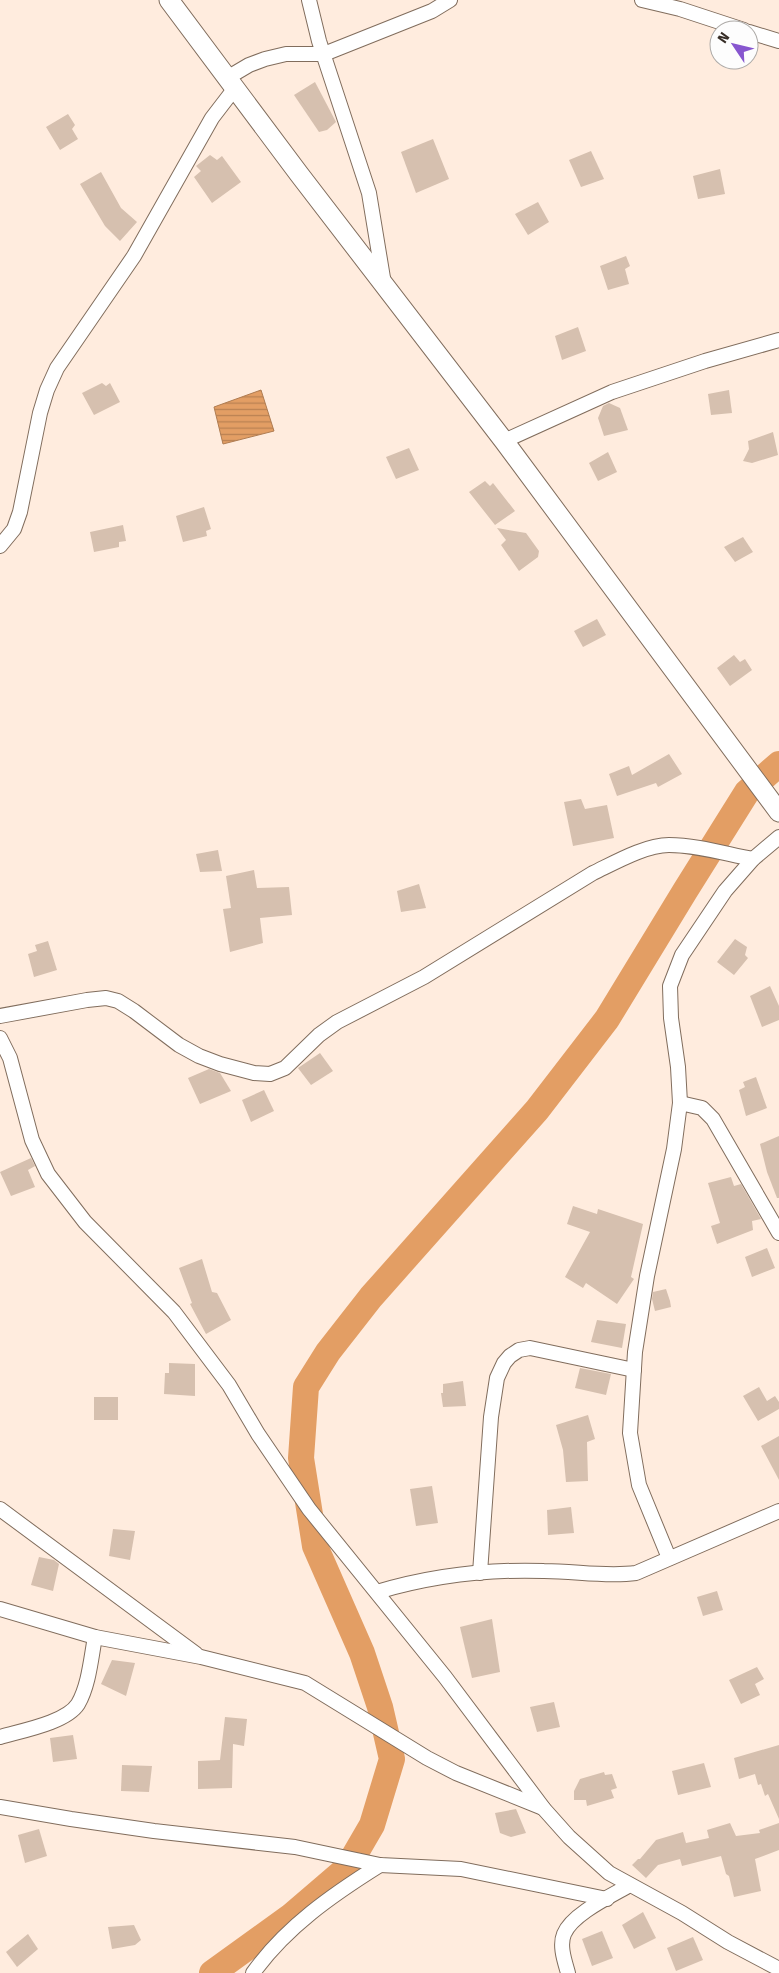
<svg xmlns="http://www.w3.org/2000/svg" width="779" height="1973" font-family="'Fira Sans',sans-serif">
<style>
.water{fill:url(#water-rules);stroke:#af7c51}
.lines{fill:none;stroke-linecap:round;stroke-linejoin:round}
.river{stroke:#e39e64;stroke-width:26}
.building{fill:#d6c0af}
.minor-casing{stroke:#816d5d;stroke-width:16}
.major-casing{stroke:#816d5d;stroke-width:21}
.minor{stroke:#fff;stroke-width:14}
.major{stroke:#fff;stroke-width:19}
</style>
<defs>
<pattern id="water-rules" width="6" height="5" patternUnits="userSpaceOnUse" patternTransform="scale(1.25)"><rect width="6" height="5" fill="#e39e64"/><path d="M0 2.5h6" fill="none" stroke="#b98152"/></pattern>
</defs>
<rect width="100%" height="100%" fill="#ffecde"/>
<!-- water -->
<polygon class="water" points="261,390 274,431 223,444 214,407"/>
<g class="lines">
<!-- river -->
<polyline class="river" points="212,1973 291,1916 347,1868 372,1825 392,1759 380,1707 362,1653 315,1546 301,1458 306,1387 328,1352 371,1297 537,1110 607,1019 685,891 747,792 779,764"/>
</g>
<!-- building -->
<g class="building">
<polygon points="315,82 336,122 327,130 319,132 294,95"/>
<polygon points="68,114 75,125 72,129 78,139 60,150 46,127"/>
<polygon points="433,139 449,179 416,193 401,152"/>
<polygon points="591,151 604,179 581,187 569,160"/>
<polygon points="210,155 217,160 222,156 241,182 212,203 194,177 201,171 196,166"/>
<polygon points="720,169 725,194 698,199 693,176"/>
<polygon points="101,172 121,208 137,222 120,241 105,226 80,184"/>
<polygon points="538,202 549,222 528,235 515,214"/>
<polygon points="626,256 630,266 625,269 629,284 608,290 600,266"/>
<polygon points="578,327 586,351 562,360 555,336"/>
<polygon points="102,383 106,386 110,383 120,402 94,415 82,393"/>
<polygon points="729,390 732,413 711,415 708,394"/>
<polygon points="609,403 620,408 628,430 604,436 598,418 603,406"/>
<polygon points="773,432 778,455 752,463 743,461 749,449 748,441"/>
<polygon points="409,448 419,470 396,479 386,457"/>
<polygon points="608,452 617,472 598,481 589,463"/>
<polygon points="485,481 490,486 493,483 515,511 495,525 469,492"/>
<polygon points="204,507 211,529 206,531 207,536 183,542 176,516"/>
<polygon points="123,525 126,541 119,542 119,547 94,552 90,532"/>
<polygon points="497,528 526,533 539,551 538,557 519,571 501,545 506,540"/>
<polygon points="743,537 753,552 735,562 724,547"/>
<polygon points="597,619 606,635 583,647 574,631"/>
<polygon points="734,655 740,662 745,659 752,670 730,686 717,668"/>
<polygon points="669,754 682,774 658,787 656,783 617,796 609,774 629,766 632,775"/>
<polygon points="581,799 585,809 607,805 614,838 573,846 564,802"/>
<polygon points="218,850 222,871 200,872 196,854"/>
<polygon points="254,870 257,888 289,887 292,915 260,918 263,943 230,952 223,909 231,908 226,876"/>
<polygon points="419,884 426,908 401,912 397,891"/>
<polygon points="735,939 747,947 745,955 748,958 734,975 717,962"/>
<polygon points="48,941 57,970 34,977 28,954 37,951 35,945"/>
<polygon points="770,986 779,1006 779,1020 762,1027 750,996"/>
<polygon points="320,1053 333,1071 311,1085 298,1068"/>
<polygon points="209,1069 220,1073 231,1091 200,1104 188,1078"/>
<polygon points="756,1077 767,1108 746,1116 739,1090 745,1087 743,1082"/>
<polygon points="264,1090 274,1111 251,1122 242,1100"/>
<polygon points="779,1136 779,1198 777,1198 767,1172 760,1144"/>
<polygon points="31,1158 35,1166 28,1170 35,1187 11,1196 0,1172"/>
<polygon points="731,1177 734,1186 741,1184 761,1219 752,1221 753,1230 717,1244 711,1226 720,1223 708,1183"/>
<polygon points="573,1206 597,1214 598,1209 643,1224 631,1277 634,1279 617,1304 586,1283 583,1288 565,1277 590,1232 567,1224"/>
<polygon points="767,1248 775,1268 752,1277 745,1257"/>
<polygon points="202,1259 212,1292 217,1293 231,1320 206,1334 190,1304 192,1303 179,1268"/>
<polygon points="666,1289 670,1301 671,1307 655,1311 652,1299 653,1292"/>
<polygon points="597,1320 626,1324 622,1348 591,1342"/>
<polygon points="169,1363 195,1364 195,1396 164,1394 165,1373 169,1373"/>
<polygon points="580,1368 611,1374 606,1395 575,1388"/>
<polygon points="463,1381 466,1406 443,1407 441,1393 443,1393 443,1384"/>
<polygon points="759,1387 767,1401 775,1396 779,1402 779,1409 758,1421 743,1396"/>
<rect x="94" y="1397" width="24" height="23"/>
<polygon points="588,1415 595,1439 587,1442 588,1481 566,1482 563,1450 556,1425"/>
<polygon points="779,1436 779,1480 761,1446"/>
<polygon points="432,1486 438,1523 416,1526 410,1489"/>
<polygon points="571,1507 574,1533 548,1535 547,1510"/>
<polygon points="113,1529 135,1531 130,1560 109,1556"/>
<polygon points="39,1557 54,1560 59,1564 53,1591 31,1585"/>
<polygon points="717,1591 723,1610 703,1616 697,1597"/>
<polygon points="492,1619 500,1672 472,1678 460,1627"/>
<polygon points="112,1660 135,1663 126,1696 101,1684"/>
<polygon points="757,1667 764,1679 755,1684 760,1695 741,1704 729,1680"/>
<polygon points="554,1702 560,1727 537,1732 530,1707"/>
<polygon points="225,1717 247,1719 244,1746 233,1744 232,1788 198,1789 198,1761 220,1760"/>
<polygon points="73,1735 77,1759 53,1762 50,1738"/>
<polygon points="779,1745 779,1819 768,1794 765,1796 761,1784 758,1785 755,1774 739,1779 734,1758"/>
<polygon points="704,1763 711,1787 678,1795 672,1771"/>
<polygon points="122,1765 152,1766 149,1792 121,1791"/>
<polygon points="604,1772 605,1775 612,1774 617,1788 611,1790 614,1798 587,1806 586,1800 574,1800 574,1791 580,1779"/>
<polygon points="516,1809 526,1833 511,1837 500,1833 495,1813"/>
<polygon points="730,1823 736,1836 760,1833 759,1830 779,1823 779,1850 755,1859 761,1891 734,1897 729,1876 726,1874 721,1856 682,1866 680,1859 658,1865 646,1878 632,1865 638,1859 640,1859 656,1840 683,1832 686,1843 709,1838 707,1830"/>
<polygon points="39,1829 47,1856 25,1863 18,1835"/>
<polygon points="643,1912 656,1938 634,1949 622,1925"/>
<polygon points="134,1925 141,1940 135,1945 112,1949 108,1927"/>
<polygon points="602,1931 613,1958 592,1966 582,1939"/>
<polygon points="28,1934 38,1949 17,1967 6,1952"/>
<polygon points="693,1937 703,1960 676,1971 667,1948"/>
</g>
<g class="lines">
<!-- minor casing -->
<g class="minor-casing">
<g id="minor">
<polyline points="309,0 319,41 369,193 384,284"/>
<polyline points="642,0 680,9 744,30"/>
<polyline points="749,32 779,41"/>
<polyline points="227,78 249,65 265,59 286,54 324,54 432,11 450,0"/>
<polyline points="504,441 612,392 705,361 779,340"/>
<polyline points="0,546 14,529 20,512 40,413 47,390 57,368 134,256 212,118 235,88"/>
<path d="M0,1016L87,1000L106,998L118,1001L134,1011L179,1045L199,1056L220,1064L254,1073L270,1074L285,1068L319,1035L337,1022L424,977L593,873C614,863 645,845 669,845C697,845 726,854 753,859"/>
<polyline points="0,1038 10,1058 32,1140 48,1174 85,1222 174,1312 229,1385 258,1434 309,1509 445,1677 544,1809 569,1837 609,1873 682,1913 728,1942 779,1969"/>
<polyline points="680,1103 702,1108 713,1119 779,1233"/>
<polyline points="0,1509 196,1654"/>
<polyline points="669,1558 639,1485 630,1433 635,1352 647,1276 674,1149 680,1103 678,1067 671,1018 670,986 682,955 725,891 753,859 779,837"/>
<polyline points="480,1573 491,1417 497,1378 504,1363 510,1356 519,1350 530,1348 634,1370"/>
<path d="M377,1592C431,1576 487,1569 544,1571C576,1571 605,1577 636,1573L779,1511"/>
<polyline points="0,1609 95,1637 201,1657 305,1683 427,1758 456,1773 543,1808"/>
<path d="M0,1737C20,1731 66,1723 78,1704C89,1685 91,1658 95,1637"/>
<polyline points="0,1807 71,1819 154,1831 295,1847 380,1865 461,1869 607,1899"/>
<path d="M253,1973C286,1927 332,1895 380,1865"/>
<path d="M568,1973C565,1962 559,1946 564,1934C572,1914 611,1896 630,1885"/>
</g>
</g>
<!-- major casing -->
<g class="major-casing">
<polyline id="major" points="169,0 299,174 504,441 779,812"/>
</g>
<!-- minor -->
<use href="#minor" class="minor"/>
<!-- major -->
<use href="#major" class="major"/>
</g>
<!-- north arrow -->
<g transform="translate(734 45) rotate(305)"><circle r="24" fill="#fdfdfd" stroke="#adaaa7"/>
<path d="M0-4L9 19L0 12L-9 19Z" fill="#8756cf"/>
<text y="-8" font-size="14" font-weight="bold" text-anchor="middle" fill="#362d26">N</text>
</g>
</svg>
